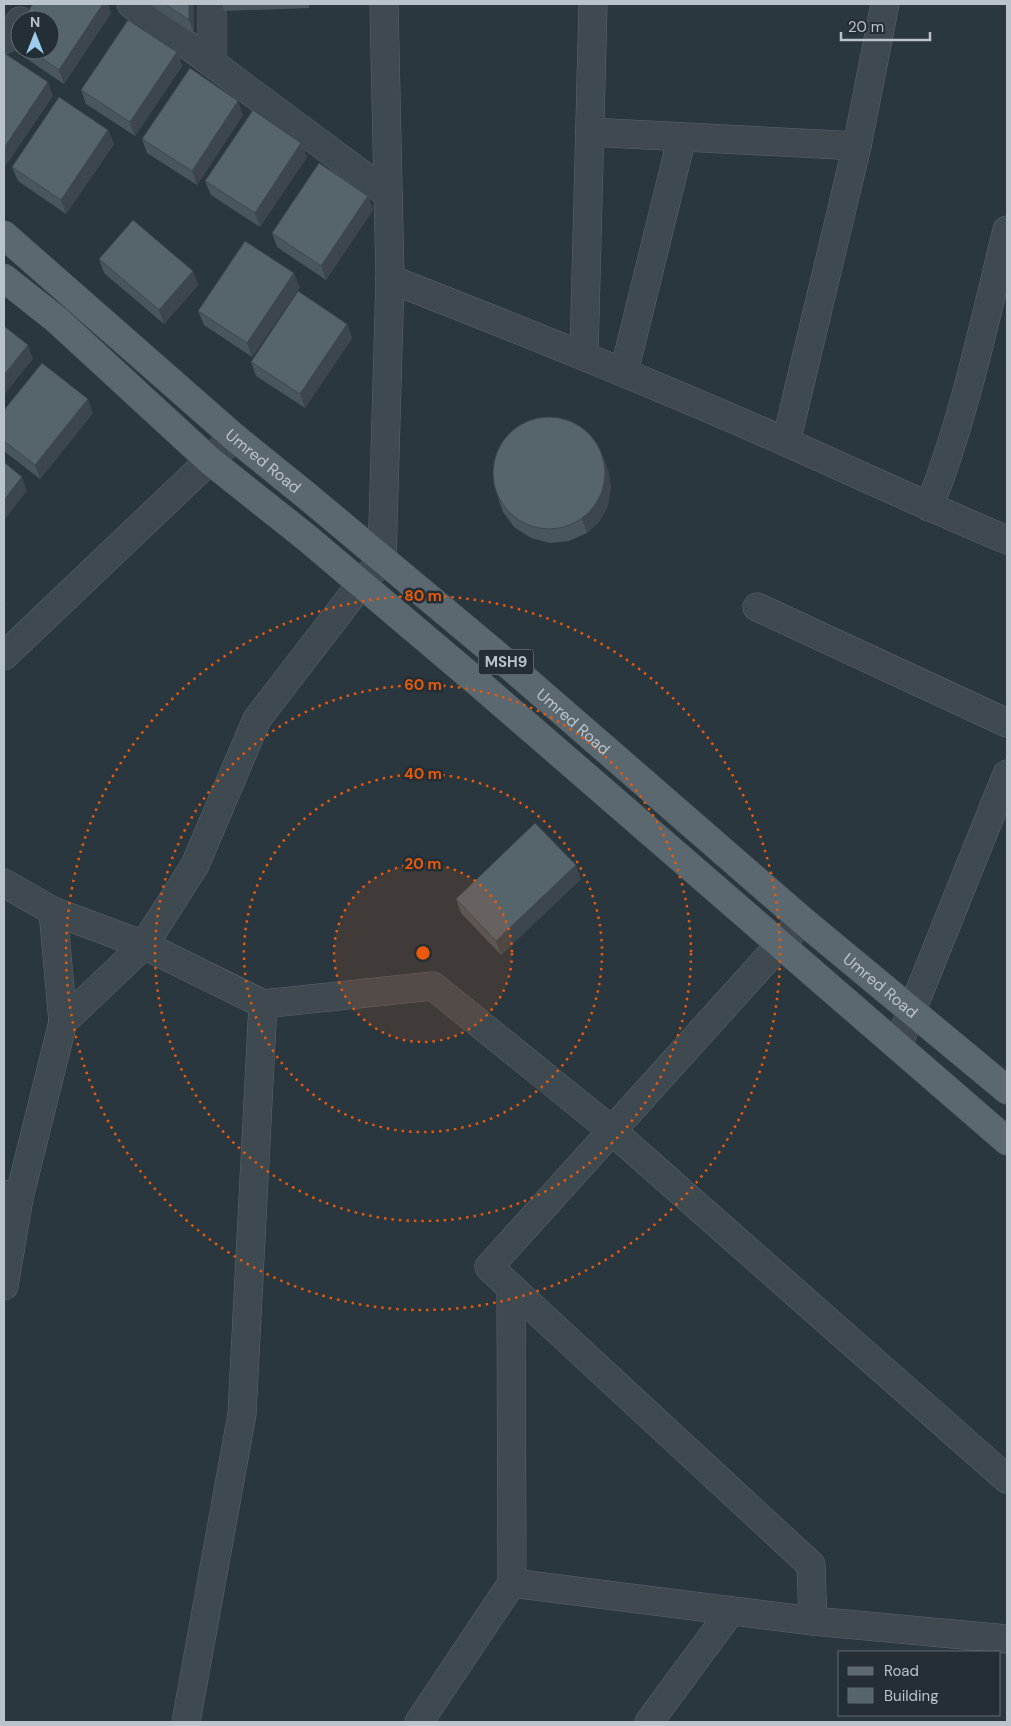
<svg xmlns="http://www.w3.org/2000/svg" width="1011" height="1726" font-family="'DM Sans',sans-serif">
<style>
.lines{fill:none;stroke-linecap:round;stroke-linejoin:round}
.minor-casing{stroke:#5c666d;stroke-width:29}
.primary-casing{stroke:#485259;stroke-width:29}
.minor{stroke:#3e4950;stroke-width:28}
.primary{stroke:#5c686f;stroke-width:28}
.wall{fill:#4a565d}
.shaded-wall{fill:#3c464c}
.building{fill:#56646c;stroke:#3c464c}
.ring{fill:none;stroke:#e8590c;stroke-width:2.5;stroke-dasharray:2.5 5}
.labels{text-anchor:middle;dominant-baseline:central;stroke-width:5;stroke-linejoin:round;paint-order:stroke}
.shield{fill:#232e35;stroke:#8d969d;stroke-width:1}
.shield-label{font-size:15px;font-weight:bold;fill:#bbc3ca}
.street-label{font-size:16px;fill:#bbc3ca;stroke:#232e35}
.centre{fill:#e8590c;stroke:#232e35;stroke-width:2.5}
.ring-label{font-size:15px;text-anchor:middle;font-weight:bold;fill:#e8590c;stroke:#232e35;stroke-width:5;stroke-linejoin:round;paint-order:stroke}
</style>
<rect width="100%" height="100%" fill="#2a373f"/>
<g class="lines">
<!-- minor casing -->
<g class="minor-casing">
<g id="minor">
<polyline points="131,4 212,63"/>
<polyline points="212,4 212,63 388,194"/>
<polyline points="4,40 20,21"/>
<polyline points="590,132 857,146"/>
<path d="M390,279C523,331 655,384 786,442C860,475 933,509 1007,540"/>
<polyline points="584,355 593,4"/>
<polyline points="624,372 682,137"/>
<polyline points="786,442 857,146 885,4"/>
<path d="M929,507C964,419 984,323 1007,230"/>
<polyline points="757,607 1007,723"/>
<polyline points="4,656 234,437"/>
<polyline points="4,883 53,911 144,945 195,865 257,719 361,584 382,560 390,279 384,4"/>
<polyline points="53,911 63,1022"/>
<polyline points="802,920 489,1267 811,1565 813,1621 1007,1639"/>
<polyline points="898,1045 1007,774"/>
<polyline points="4,1194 19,1198 63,1022 144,945 263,1004 433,986 611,1130 1007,1479"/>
<polyline points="4,1286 19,1198"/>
<polyline points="511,1287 512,1583 813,1621"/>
<polyline points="186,1722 242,1414 263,1004"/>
<polyline points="419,1722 512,1583"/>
<polyline points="649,1722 731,1611"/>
</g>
</g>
<!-- primary casing -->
<g class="primary-casing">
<g id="primary">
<path id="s1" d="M4,235L234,437L307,496L503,660L802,920L1007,1090"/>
<polyline points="4,278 57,320 209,460 307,538 483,687 1007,1141"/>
</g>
</g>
<!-- minor -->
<use href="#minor" class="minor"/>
<!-- primary -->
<use href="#primary" class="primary"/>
</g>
<!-- wall -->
<g class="wall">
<polygon points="149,4 194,4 194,34"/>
<polygon points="222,4 309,4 309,8 224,11"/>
<polygon points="111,13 64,84 15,51 10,37 20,22 20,50 50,50"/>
<polygon points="177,52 182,66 135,136 86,104 81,90"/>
<polygon points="243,115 197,185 147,153 142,139"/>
<polygon points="108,130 114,144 66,214 18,181 12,167"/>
<polygon points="301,143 307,157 260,227 211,195 205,181"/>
<polygon points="368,196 373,210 326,280 277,247 272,233"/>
<polygon points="99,259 193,271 198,285 164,324 104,273"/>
<polygon points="300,287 252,357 204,325 198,311"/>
<polygon points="347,324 352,338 305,408 256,376 251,362"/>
<polygon points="4,410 93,413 40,479 4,451"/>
<polygon points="608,470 611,487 608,505 600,521 587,533 569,541 550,543 531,538 514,527 503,512 498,498"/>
<polygon points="581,879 501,955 461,913 456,899"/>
</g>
<!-- shaded-wall -->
<g class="shaded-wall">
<polygon points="103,4 108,4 111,13 64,84 59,70"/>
<polygon points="189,4 194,4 194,34 189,20"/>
<polygon points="177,52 182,66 135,136 130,122"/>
<polygon points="48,82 53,96 5,167 4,162 4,148"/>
<polygon points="238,101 243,115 197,185 192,171"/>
<polygon points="108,130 114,144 66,214 61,200"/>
<polygon points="301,143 307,157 260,227 255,213"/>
<polygon points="368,196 373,210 326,280 321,266"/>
<polygon points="193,271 198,285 164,324 159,310"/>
<polygon points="294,273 300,287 252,357 247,343"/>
<polygon points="347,324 352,338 305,408 300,394"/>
<polygon points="28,345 33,359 4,395 4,375"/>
<polygon points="88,399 93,413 40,479 35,465"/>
<polygon points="603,456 608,470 611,487 608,505 600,521 587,533 582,519"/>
<polygon points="22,477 27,491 4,520 4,500"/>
<polygon points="4,598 6,605 4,608"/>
<polygon points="576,865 581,879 501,955 496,941"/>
</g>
<!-- building -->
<g class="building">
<polygon points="33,4 103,4 59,70 30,50 50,50 50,20 22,20"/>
<polygon points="165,4 189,4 189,20"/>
<polygon points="128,20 177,52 130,122 81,90"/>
<polygon points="20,22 20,43 10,37"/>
<polygon points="4,53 48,82 4,148"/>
<polygon points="190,68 238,101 192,171 142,139"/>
<polygon points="59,97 108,130 61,200 12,167"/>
<polygon points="253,110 301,143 255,213 205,181"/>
<polygon points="319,163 368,196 321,266 272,233"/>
<polygon points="133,220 193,271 159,310 99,259"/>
<polygon points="245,241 294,273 247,343 198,311"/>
<polygon points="298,291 347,324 300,394 251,362"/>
<polygon points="4,326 28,345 4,375"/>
<polygon points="42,363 88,399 35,465 4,441 4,410"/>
<circle cx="549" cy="473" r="56"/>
<polygon points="4,462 22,477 4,500"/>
<polygon points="535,823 576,865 496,941 456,899"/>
</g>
<!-- distance rings -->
<circle cx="423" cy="953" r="89" fill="#e8590c" fill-opacity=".12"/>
<g class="ring">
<circle cx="423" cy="953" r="89"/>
<circle cx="423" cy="953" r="179"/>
<circle cx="423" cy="953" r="268"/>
<circle cx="423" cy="953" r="357"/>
</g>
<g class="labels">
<!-- shield labels -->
<rect class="shield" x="478.5" y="649.5" width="55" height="25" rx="4"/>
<g class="shield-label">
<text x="506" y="662">MSH9</text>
</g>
<!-- street labels -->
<g class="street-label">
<text stroke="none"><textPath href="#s1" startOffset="344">Umred Road</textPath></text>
<text stroke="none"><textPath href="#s1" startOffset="749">Umred Road</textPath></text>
<text stroke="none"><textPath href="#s1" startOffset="1154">Umred Road</textPath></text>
</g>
</g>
<circle cx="423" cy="953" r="8" class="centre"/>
<g class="ring-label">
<text x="423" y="601">80 m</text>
<text x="423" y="690">60 m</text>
<text x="423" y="779">40 m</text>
<text x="423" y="869">20 m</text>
</g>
<!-- border -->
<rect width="1011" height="1726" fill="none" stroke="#bbc3ca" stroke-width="10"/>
<!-- legend -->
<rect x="838" y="1651" width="162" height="65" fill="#232e35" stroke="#606a71"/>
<rect x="848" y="1667" width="25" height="8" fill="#5c686f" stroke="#606a71"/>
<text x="884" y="1676" font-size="15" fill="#bbc3ca">Road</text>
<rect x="848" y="1688" width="25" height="15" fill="#56646c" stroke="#606a71"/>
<text x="884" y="1701" font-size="15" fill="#bbc3ca">Building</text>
<!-- north arrow -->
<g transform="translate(35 35)"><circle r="24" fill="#232e35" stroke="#606a71"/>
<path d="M0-4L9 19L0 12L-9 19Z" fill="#9ecbec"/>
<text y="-8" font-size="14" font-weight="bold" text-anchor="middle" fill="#bbc3ca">N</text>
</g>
<!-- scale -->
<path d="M841 32v8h89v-8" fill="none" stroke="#bbc3ca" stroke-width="2.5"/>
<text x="848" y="32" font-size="15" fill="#bbc3ca" stroke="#232e35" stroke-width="4" paint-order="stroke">20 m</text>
</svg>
